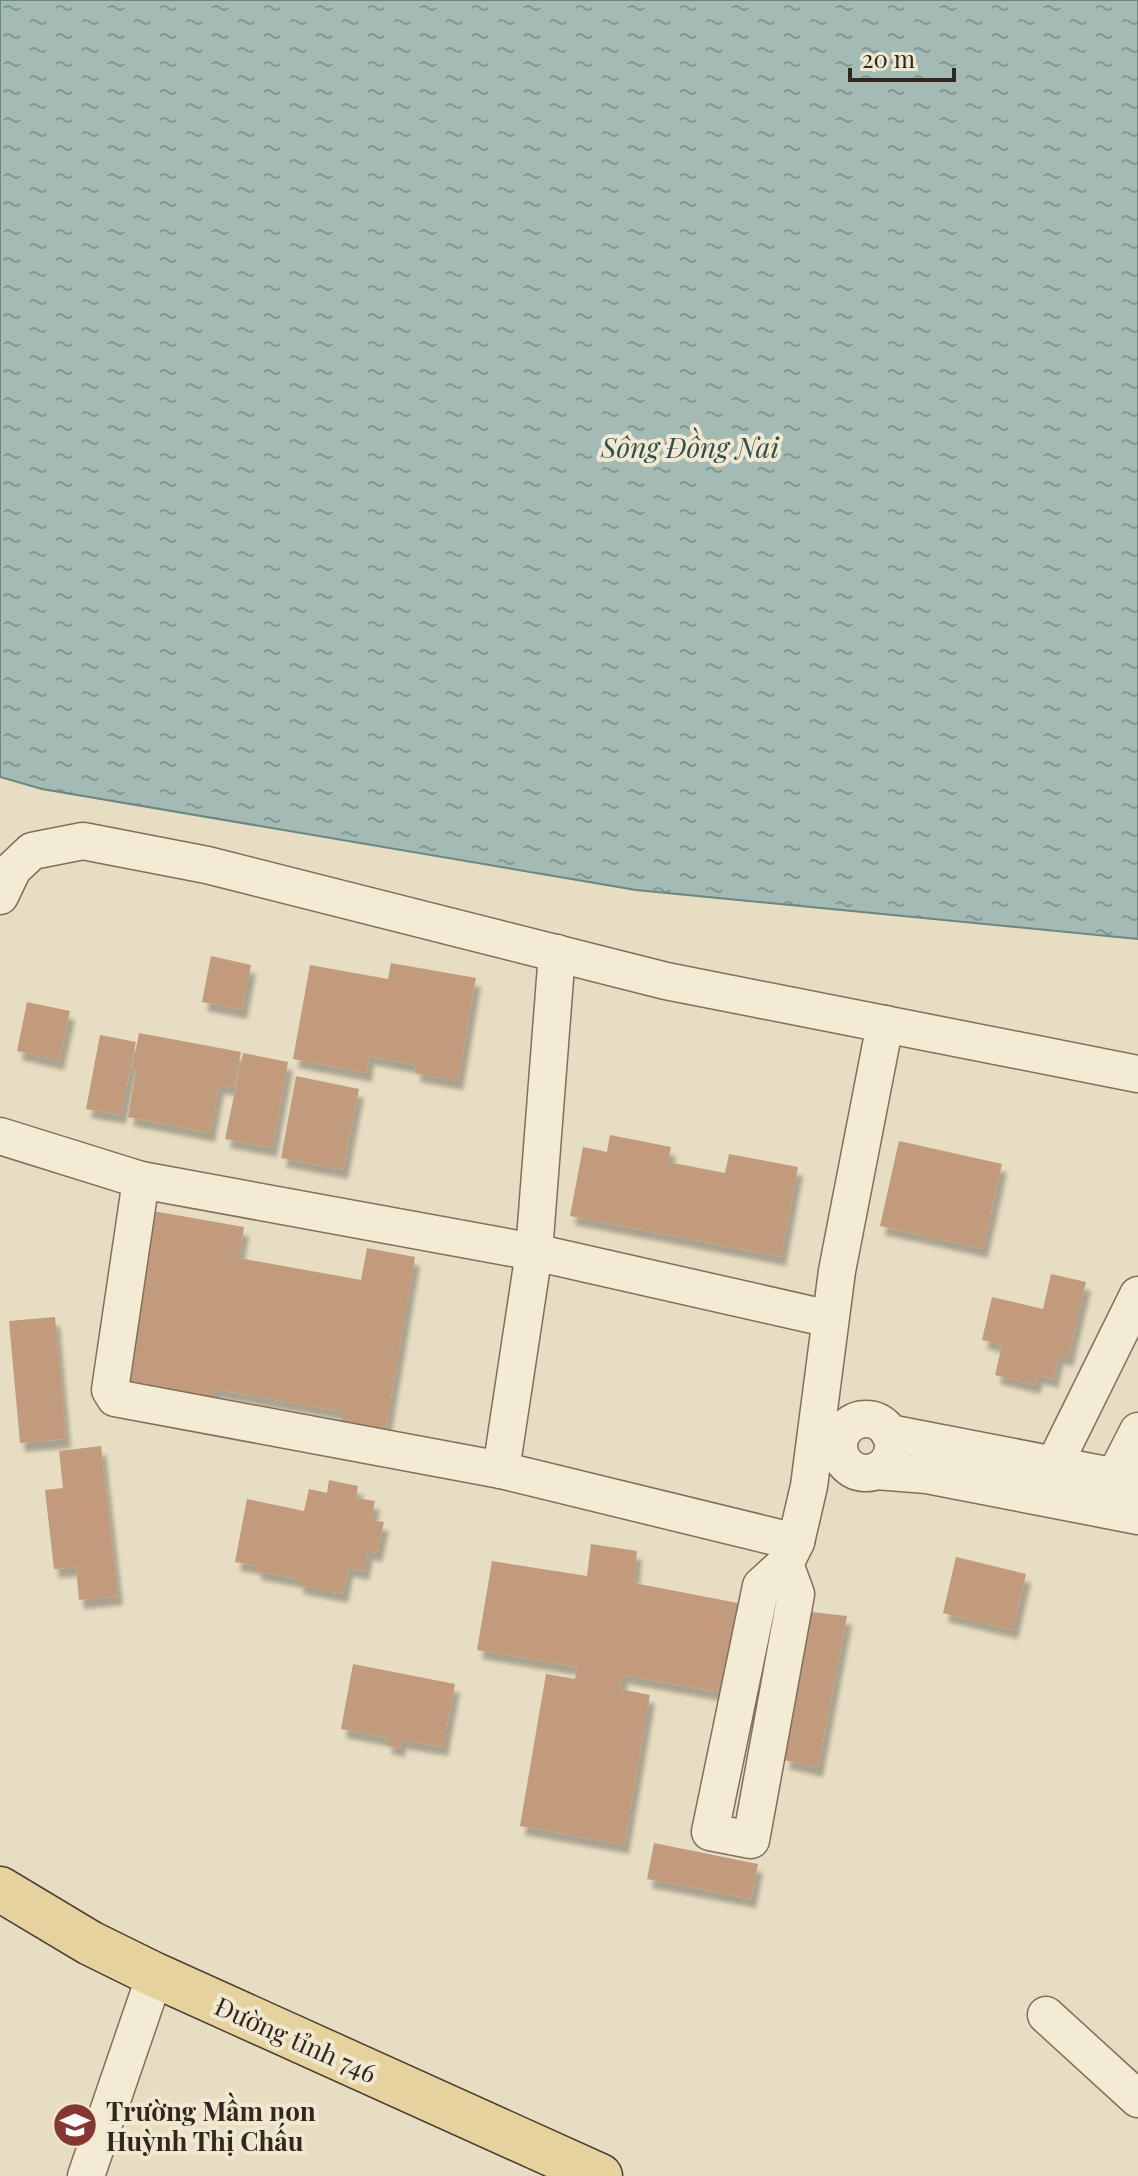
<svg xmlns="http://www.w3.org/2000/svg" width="1138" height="2176" font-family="'Playfair Display',serif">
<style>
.water{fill:url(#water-ripples);stroke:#6c8781;stroke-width:2}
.building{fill:#c19b7c;filter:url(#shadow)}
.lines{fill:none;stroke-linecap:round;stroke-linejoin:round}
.minor-casing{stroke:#7f6f5b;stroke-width:39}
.major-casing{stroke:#4d3e2f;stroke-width:47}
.minor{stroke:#f3ebd4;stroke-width:36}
.major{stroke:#e6d29e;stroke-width:44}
.labels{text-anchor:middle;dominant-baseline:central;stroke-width:8;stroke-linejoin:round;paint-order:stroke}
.street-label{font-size:26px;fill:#30271e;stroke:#f0e8d0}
.poi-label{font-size:26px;font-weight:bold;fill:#30271e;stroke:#f0e8d0;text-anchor:start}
.water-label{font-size:28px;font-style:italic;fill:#2f4e4d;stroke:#f0e8d0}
</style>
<defs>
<pattern id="water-ripples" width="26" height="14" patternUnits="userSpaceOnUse" patternTransform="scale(2)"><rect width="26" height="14" fill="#a4bab4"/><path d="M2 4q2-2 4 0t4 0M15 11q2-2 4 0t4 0" fill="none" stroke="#869792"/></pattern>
<filter id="shadow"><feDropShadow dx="5" dy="9" stdDeviation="2" flood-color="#0004"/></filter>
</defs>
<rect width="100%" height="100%" fill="#e7ddc2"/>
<!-- water -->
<polygon class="water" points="0,0 1138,0 1138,939 636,890 42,789 0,777"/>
<!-- building -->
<g class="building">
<polygon points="211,956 251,965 242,1010 202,1002"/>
<polygon points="391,963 476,978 458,1081 415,1073 416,1065 369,1056 367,1073 293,1059 310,965 388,979"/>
<polygon points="27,1002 70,1011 59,1061 17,1051"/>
<polygon points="139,1033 241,1052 234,1088 219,1085 210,1133 128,1117 136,1070 132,1069"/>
<polygon points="100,1035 136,1042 121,1115 86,1109"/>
<polygon points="243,1053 288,1062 272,1148 225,1139"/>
<polygon points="296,1076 359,1089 343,1170 281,1158"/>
<polygon points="610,1135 671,1147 668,1162 725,1173 729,1154 798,1167 781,1257 570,1216 583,1147 607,1152"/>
<polygon points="899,1141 1002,1164 983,1249 880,1226"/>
<polygon points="147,1210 244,1227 239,1258 361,1280 367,1248 415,1257 384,1440 339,1432 343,1412 214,1389 211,1407 116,1390"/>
<polygon points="1051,1274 1086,1282 1068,1358 1059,1355 1053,1379 1038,1375 1035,1385 995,1375 1002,1345 982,1340 992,1297 1043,1309"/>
<polygon points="55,1317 66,1439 20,1443 9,1321"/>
<polygon points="101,1446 118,1596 79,1600 76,1567 54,1569 45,1490 63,1488 59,1451"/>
<polygon points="329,1480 358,1486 356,1498 375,1501 371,1520 384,1522 377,1553 368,1551 364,1571 348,1568 343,1594 298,1585 299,1579 256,1571 257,1566 235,1562 247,1499 304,1511 309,1489 327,1493"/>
<polygon points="591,1544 637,1551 634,1583 743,1604 727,1694 623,1675 620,1689 650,1695 624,1845 520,1826 546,1674 575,1679 577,1667 477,1650 492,1561 587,1576"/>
<polygon points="956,1557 1026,1574 1013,1630 943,1613"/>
<polygon points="811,1612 847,1616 818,1768 784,1760"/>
<polygon points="353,1664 455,1684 443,1747 401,1740 400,1748 386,1745 388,1738 341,1729"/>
<polygon points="654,1843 758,1864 751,1899 647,1879"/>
</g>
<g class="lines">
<!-- minor casing -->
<g class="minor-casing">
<g id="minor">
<polyline points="0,896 13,869 32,851 83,841 207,865 666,981 1138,1074"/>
<polyline points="0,1136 141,1180 534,1252 830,1319"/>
<polyline points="141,1180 110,1390 115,1398 501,1470 534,1252 557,953"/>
<circle cx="866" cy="1446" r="27"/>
<polyline points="889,1433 1138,1481"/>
<polyline points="1054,1465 1138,1295"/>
<polyline points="501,1470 796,1542"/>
<polyline points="876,1471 927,1475 1138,1516"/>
<polyline points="1108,1499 1115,1476 1138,1431"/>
<polyline points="785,1564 796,1594 751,1840 710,1832 761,1586 785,1564 796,1542 809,1486 837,1271 885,1024"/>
<polyline points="1046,2015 1138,2099"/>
<polyline points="86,2176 155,1975"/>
</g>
</g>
<!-- major casing -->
<g class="major-casing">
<polyline id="major" points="0,1889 90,1943 155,1975 600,2176"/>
</g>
<!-- minor -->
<use href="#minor" class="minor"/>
<!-- major -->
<use href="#major" class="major"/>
</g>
<!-- icons -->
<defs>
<g id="school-disc" transform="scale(2.3)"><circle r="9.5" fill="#863633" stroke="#f0e8d0"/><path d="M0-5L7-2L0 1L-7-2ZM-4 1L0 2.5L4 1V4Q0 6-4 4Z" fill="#fff"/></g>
</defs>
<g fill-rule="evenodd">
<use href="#school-disc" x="75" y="2125"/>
</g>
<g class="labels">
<!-- street labels -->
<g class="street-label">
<text transform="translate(296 2039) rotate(24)">Đường tỉnh 746</text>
</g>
<!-- poi labels -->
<g class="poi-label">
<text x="106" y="2110">Trường Mầm non<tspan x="106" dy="30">Huỳnh Thị Chấu</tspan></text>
</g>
<!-- water labels -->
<g class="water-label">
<text x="690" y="446">Sông Đồng Nai</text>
</g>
</g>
<!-- scale -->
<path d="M850 68v12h104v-12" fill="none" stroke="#30271e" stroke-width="4"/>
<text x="862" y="68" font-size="24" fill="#30271e" stroke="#f0e8d0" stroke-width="6" paint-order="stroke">20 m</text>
</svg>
